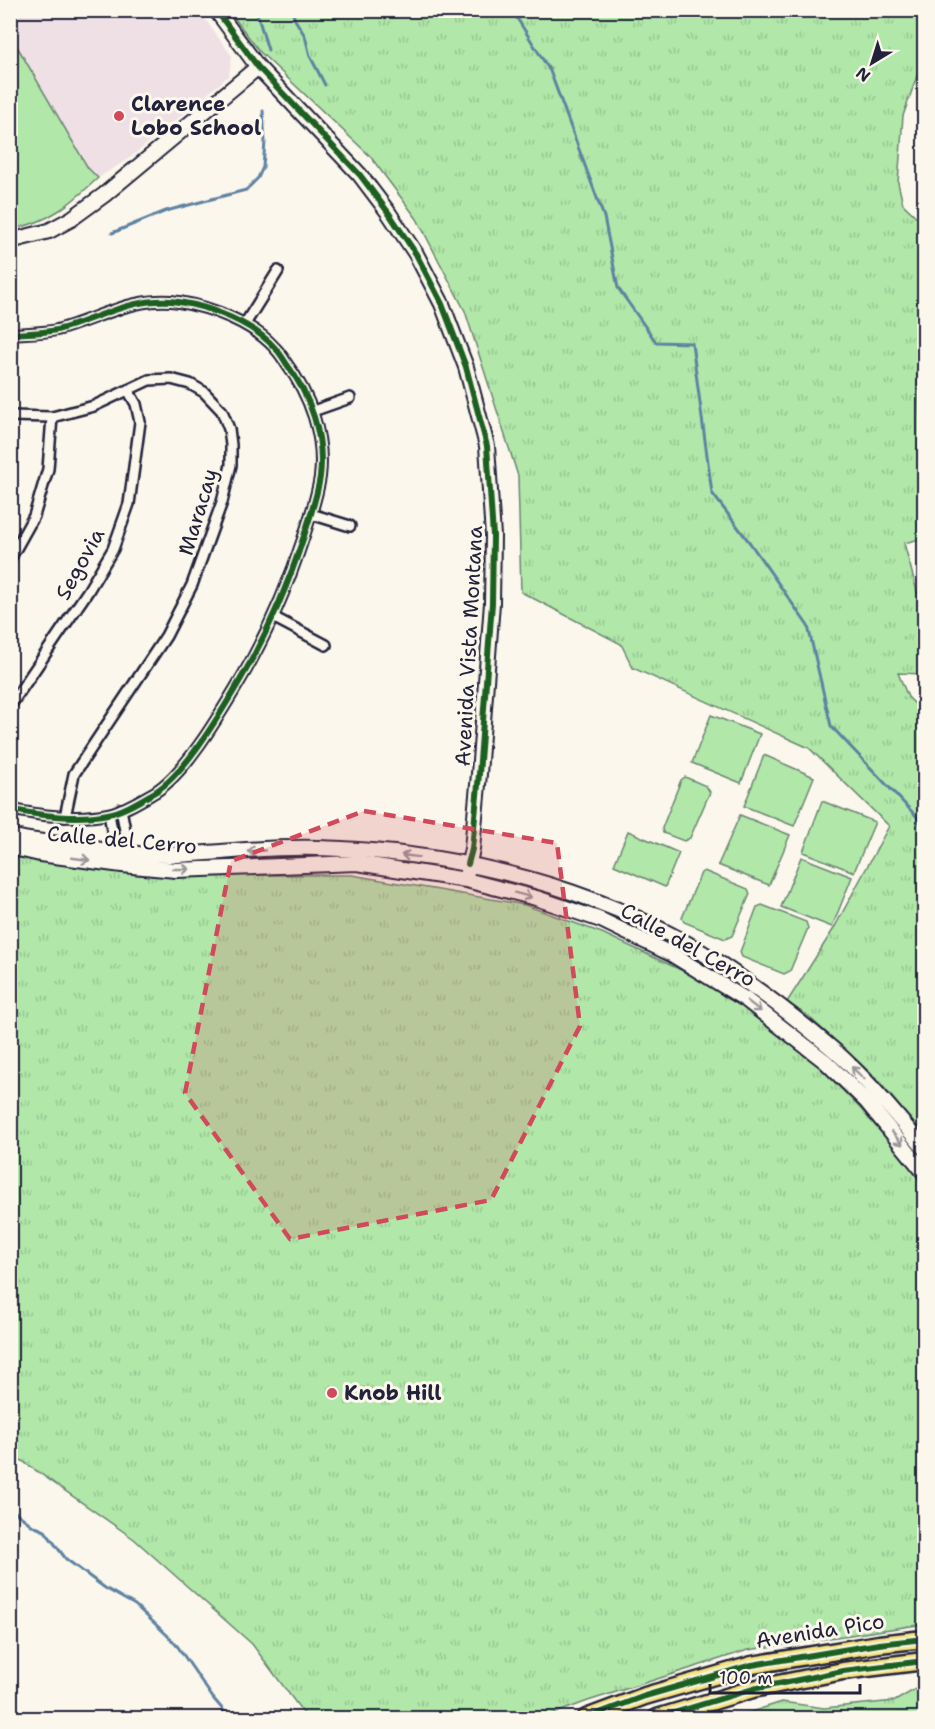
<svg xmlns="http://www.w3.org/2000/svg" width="935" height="1729" font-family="'Shantell Sans',sans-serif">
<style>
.built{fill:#efe0e5}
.grass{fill:url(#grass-tufts);stroke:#6a8472;stroke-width:1.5}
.park{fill:#b1e7a9;stroke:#6a8472;stroke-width:1.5}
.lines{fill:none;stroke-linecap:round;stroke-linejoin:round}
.stream{stroke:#5f82a2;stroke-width:3}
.street-casing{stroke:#22223b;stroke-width:14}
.secondary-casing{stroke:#22223b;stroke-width:18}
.highway-casing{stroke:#22223b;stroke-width:21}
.street{stroke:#fbf7ec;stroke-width:9}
.secondary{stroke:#fbf7ec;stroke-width:14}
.highway{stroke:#f6e381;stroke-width:16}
.cycleway-casing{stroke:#fbf7ec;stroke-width:10}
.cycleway{stroke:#1b5e20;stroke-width:6}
.oneway{stroke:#99979c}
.marked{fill:#d1495b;fill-opacity:0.2;stroke:#d1495b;stroke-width:4.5;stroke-dasharray:12 8;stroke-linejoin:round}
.poi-dot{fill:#d1495b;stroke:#fbf7ec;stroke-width:2}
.labels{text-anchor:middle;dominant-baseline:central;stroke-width:6;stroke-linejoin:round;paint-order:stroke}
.poi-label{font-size:21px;font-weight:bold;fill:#22223b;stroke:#fbf7ec;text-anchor:start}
.street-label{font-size:21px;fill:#22223b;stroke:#fbf7ec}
</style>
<defs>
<pattern id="grass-tufts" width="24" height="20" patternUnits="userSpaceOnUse" patternTransform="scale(1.5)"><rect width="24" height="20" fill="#b1e7a9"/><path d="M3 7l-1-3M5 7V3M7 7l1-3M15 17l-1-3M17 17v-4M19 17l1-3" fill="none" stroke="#98c692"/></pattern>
</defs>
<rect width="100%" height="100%" fill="#fbf7ec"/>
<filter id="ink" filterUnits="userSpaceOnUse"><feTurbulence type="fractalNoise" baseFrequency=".0167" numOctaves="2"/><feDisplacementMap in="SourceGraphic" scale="12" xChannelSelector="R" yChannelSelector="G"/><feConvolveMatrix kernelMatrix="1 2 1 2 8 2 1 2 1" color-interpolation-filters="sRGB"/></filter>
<g filter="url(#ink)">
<!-- built -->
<polygon class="built" points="10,11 199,11 232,56 229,76 131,157 98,178 88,168 11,36"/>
<!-- grass -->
<g class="grass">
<polygon points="229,11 924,11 924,56 903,116 898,183 903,204 924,224 924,310 918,370 922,478 924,480 924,538 904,543 924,617 924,674 898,673 908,697 924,713 924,1135 875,1077 808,1016 787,1002 833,930 889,826 809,748 633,668 621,644 521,592 518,476 465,311 417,219 370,156 260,52"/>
<polygon points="11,857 141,875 352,875 525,905 602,933 683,971 733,999 770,1028 820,1067 859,1107 907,1162 924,1186 924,1624 748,1650 588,1701 542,1718 307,1718 252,1644 134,1539 11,1453"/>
<polygon points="924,1684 924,1718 732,1718 782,1702 824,1708 895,1701"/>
</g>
<!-- park -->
<g class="park">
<path d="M11,36L88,168L98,178C70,204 49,223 11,229Z"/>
<polygon points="711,715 760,734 741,783 692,763"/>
<polygon points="764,755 814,777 794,826 744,806"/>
<polygon points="685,777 706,786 710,792 690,838 684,841 663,833 662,828 681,780"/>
<polygon points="822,801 875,822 854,872 803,852"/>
<polygon points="740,815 790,835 769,885 718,865"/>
<polygon points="628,831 679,853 665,887 614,865"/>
<polygon points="801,857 852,877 832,927 781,907"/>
<polygon points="704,871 748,889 750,894 732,936 725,939 684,922 682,918 701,873"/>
<polygon points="762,905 806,922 808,928 790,971 784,974 742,957 740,952 757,907"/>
</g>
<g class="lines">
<!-- stream -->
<g class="stream">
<polyline points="256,10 268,50"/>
<polyline points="293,10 294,18 305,36 310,56 325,85"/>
<polyline points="512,10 550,71 604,217 618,288 656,342 692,343 712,493 750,543 808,626 831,726 918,818 924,833"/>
<polyline points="112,233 166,211 246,190 258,178 263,167 265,142 263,111"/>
<polyline points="10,1508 33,1526 45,1531 66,1559 105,1588 135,1605 167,1635 178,1647 213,1698 230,1718"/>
</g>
<!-- street casing -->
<g class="street-casing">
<g id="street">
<polyline points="245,324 278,271"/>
<path d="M10,334C26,333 43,333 57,330C98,319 135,295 179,302C211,307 253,323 275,348C279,352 283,358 286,363C310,395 325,436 320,477C317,497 310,517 304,536C287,589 264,641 235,689C217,719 184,774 155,792C141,800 124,811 108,814C79,820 39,816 10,809"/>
<polyline points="313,411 350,398"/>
<polyline points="10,416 52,417 94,406 149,380 171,379 190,384 204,392 222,411 229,429 231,445 231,465 222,502 192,585 166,636 74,774 65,817"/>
<polyline points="311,514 350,526"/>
<polyline points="10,559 34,516 48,469 52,417"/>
<polyline points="273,617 326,645"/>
<polyline points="10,706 88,591 113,549 129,504 140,422 136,404 128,390"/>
<polyline points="121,809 128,846 121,853"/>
<polyline points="109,814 115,846 121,854"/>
</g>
</g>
<!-- secondary casing -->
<g class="secondary-casing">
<g id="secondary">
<polyline points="216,10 258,67 360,175 388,212 416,254 442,304 466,367 487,446 493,536 492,603 479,774 472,849 467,872"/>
<polyline points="10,241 49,231 71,219 104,195 258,67"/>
<path d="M10,836C28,841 47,842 66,845C102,850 139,856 176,855C223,853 272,846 318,848C442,851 570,880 679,939C733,969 788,1011 835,1051C868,1080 896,1115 924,1148"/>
<polyline points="10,847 40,854 122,865 176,870 357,863 466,880 536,898 601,920 673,955 745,999 826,1062 867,1102 924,1172"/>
</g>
</g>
<!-- highway casing -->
<g class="highway-casing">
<g id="highway">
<polyline points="586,1718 645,1696 752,1665 879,1644 924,1639"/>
<polyline points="657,1718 753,1689 843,1671 924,1661"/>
</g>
</g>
<!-- street -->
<use href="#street" class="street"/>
<!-- secondary -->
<use href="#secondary" class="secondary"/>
<!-- highway -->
<use href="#highway" class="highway"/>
<!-- cycleway casing -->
<g class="cycleway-casing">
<g id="cycleway">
<polyline points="216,10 258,67 360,175 388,212 416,254 442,304 466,367 487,446 493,536 492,603 479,774 472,849 468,864"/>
<path d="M10,334C26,333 43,333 57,330C98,319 135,295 179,302C211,307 253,323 275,348C279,352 283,358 286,363C310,395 325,436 320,477C317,497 310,517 304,536C287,589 264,641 235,689C217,719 184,774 155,792C141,800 124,811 108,814C79,820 39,816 10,809"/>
<polyline points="586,1718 645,1696 752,1665 879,1644 924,1639"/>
<polyline points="657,1718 753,1689 843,1671 924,1661"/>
</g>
</g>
<!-- cycleway -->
<use href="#cycleway" class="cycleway"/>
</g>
<!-- one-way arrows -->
<defs><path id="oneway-shaft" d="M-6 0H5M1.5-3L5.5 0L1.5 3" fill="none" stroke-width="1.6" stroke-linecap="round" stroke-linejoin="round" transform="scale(1.5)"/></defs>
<g class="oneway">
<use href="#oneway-shaft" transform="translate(256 851) rotate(177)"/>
<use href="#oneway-shaft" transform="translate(410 856) rotate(-172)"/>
<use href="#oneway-shaft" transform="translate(81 859) rotate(8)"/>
<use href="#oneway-shaft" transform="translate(181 869)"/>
<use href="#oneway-shaft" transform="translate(523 895) rotate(15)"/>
<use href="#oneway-shaft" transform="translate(754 1006) rotate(38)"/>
<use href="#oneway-shaft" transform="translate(858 1073) rotate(-136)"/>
<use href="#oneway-shaft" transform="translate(897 1138) rotate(51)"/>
</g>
</g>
<!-- marked area -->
<path class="marked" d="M364,811L557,843L580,1026L491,1200L290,1239L185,1093L231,861Z"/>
<!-- markers -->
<g class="poi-dot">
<circle cx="119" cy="116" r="6"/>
<circle cx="332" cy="1393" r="6"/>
</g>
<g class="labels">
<!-- poi labels -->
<g class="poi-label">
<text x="131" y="104">Clarence<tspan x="131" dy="24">Lobo School</tspan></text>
<text x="344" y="1393">Knob Hill</text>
</g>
<!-- street labels -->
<g class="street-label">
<text transform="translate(198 512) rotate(-73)">Maracay</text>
<text transform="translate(80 564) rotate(-61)">Segovia</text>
<text transform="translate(469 646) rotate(-87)">Avenida Vista Montana</text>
<text transform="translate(122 840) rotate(5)">Calle del Cerro</text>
<text transform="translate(688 945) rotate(29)">Calle del Cerro</text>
<text transform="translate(820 1631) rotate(-9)">Avenida Pico</text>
</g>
</g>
<!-- margin -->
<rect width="935" height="1729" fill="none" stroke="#fbf7ec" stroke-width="36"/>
<rect x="18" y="18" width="899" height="1693" fill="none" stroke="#22223b" stroke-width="2" filter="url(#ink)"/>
<!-- north arrow -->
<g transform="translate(872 63) rotate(218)" stroke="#fbf7ec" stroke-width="4.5" paint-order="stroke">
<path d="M0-4.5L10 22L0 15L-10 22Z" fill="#22223b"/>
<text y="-9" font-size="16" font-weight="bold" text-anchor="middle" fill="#22223b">N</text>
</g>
<!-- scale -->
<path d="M710 1684v9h150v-9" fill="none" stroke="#22223b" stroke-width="3"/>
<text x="719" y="1684" font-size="18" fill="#22223b" stroke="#fbf7ec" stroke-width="4.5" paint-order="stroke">100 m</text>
</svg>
